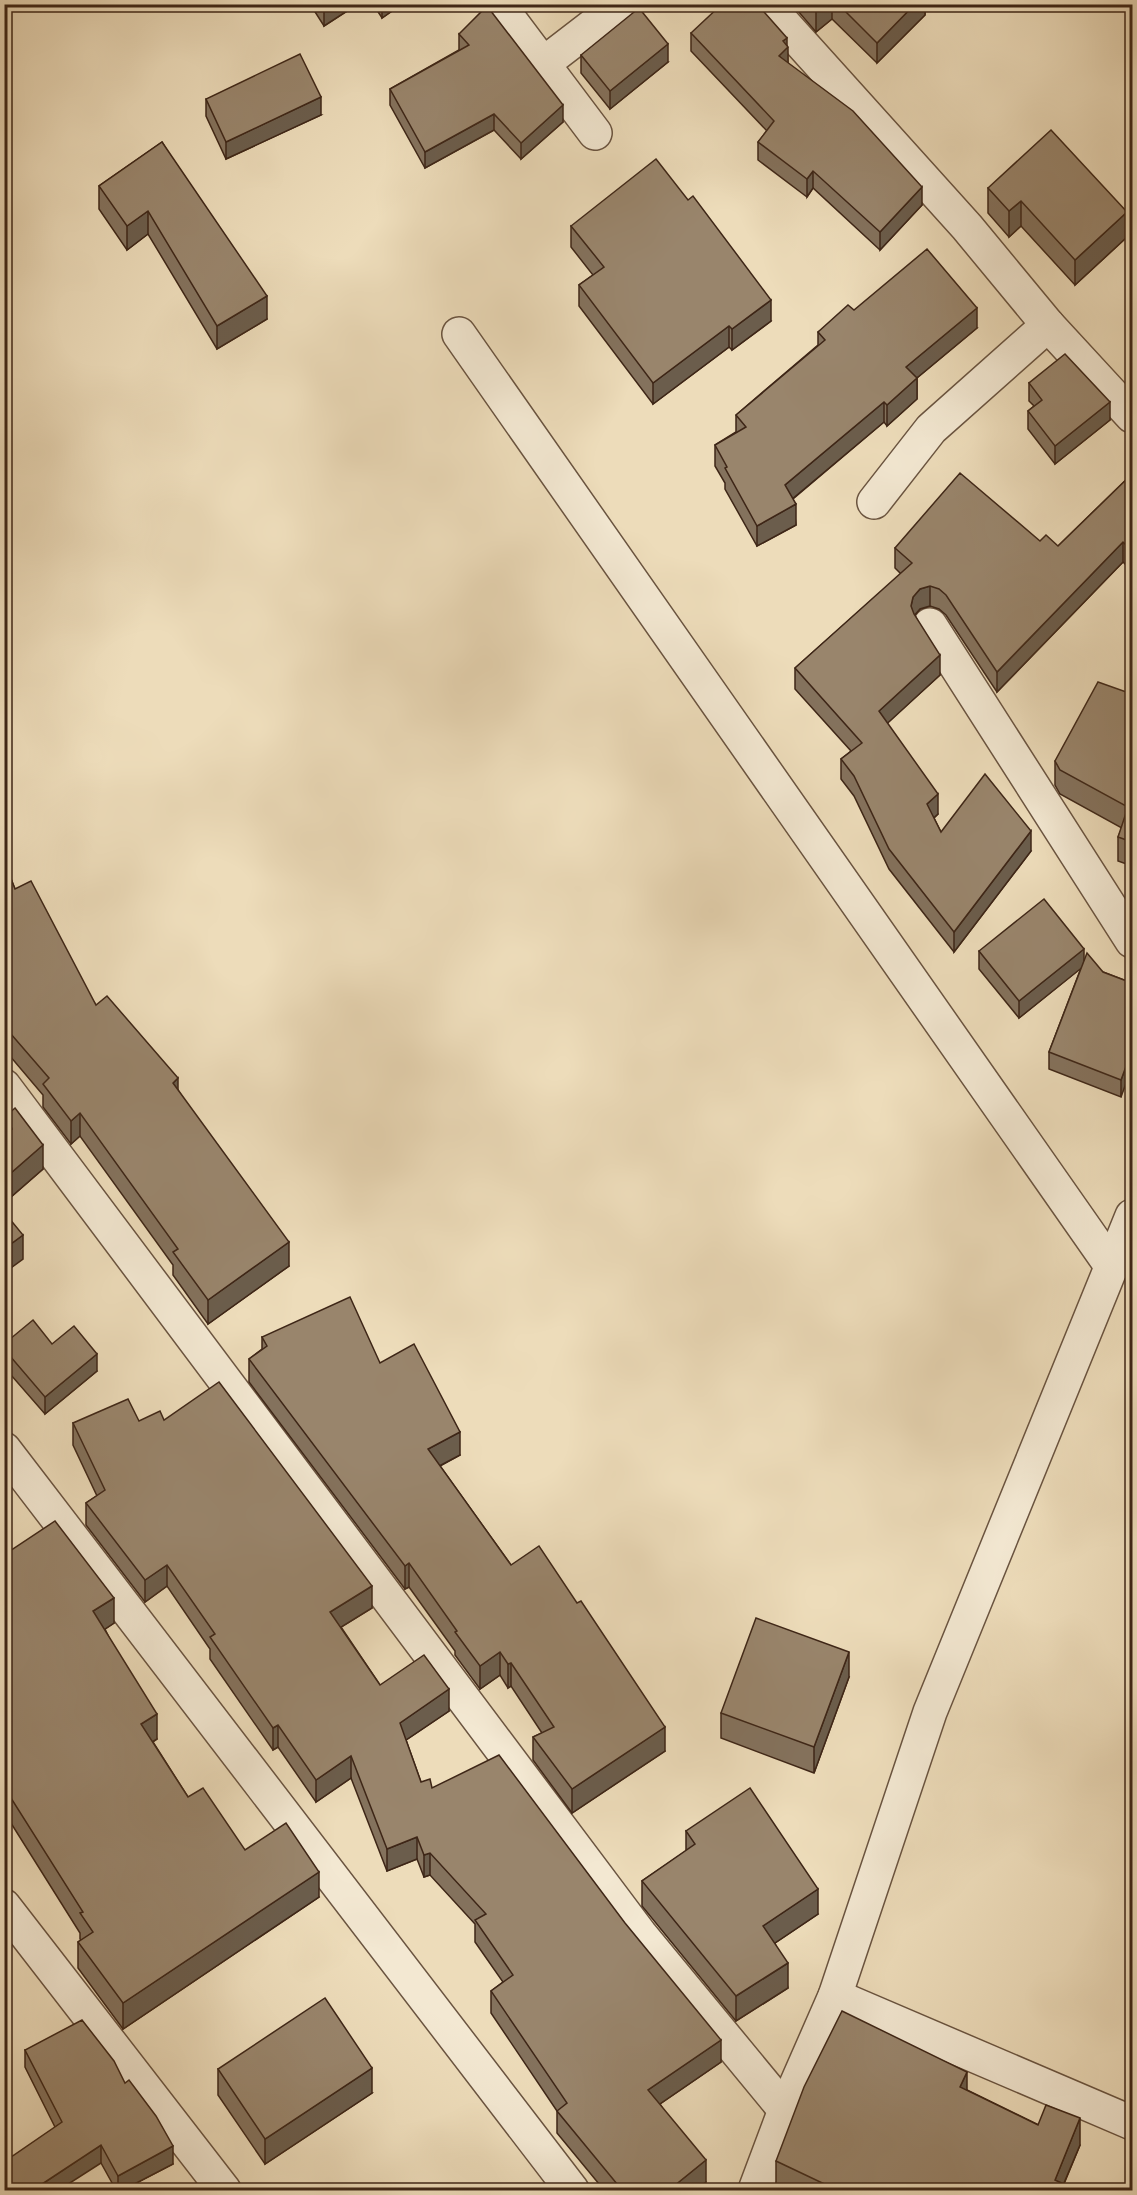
<svg xmlns="http://www.w3.org/2000/svg" width="1137" height="2195" font-family="Vollkorn,serif">
<style>
.lines{fill:none;stroke-linecap:round;stroke-linejoin:round}
.minor-casing{stroke:#6a5440;stroke-width:36}
.tertiary-casing{stroke:#6a5440;stroke-width:36}
.minor{stroke:#f3e8d2;stroke-width:33}
.tertiary{stroke:#f3e8d2;stroke-width:33}
.wall{fill:#84725d;stroke:#3e2617;stroke-width:1.5}
.shaded-wall{fill:#6b5d4c;stroke:#3e2617;stroke-width:1.5}
.building{fill:#99856c;stroke:#3e2617;stroke-width:1.5}
</style>
<rect width="100%" height="100%" fill="#eddcba"/>
<filter id="stains"><feTurbulence type="fractalNoise" baseFrequency=".00333" numOctaves="4"/><feColorMatrix values="0 0 0 0 .2 0 0 0 0 .09 0 0 0 0 .02 0 0 0 .5 -.17"/></filter>
<radialGradient id="worn" r=".72"><stop offset=".6" stop-color="#630" stop-opacity="0"/><stop offset="1" stop-color="#630" stop-opacity=".3"/></radialGradient>
<g class="lines">
<!-- minor casing -->
<g class="minor-casing">
<g id="minor">
<polyline points="498,4 595,133"/>
<polyline points="766,4 967,227 1048,325 1132,416"/>
<polyline points="543,64 621,4"/>
<polyline points="459,334 1112,1267"/>
<polyline points="874,502 931,429 1048,325"/>
<polyline points="930,625 1132,941"/>
<polyline points="4,1086 640,1934 785,2110"/>
<polyline points="4,1449 572,2190"/>
<polyline points="4,1906 224,2190"/>
<polyline points="835,1996 1132,2123"/>
</g>
</g>
<!-- tertiary casing -->
<g class="tertiary-casing">
<polyline id="tertiary" points="755,2190 785,2110 835,1996 930,1712 1132,1216"/>
</g>
<!-- minor -->
<use href="#minor" class="minor"/>
<!-- tertiary -->
<use href="#tertiary" class="tertiary"/>
</g>
<!-- wall -->
<g class="wall">
<polygon points="310,4 358,4 324,26"/>
<polygon points="373,4 402,4 382,18"/>
<polygon points="792,4 925,4 925,15 877,63 832,19 816,32"/>
<polygon points="691,33 787,46 788,63 922,205 880,250 813,188 807,197 758,160 758,142 767,131 691,51"/>
<polygon points="459,34 563,122 521,159 494,130 425,168 390,105 390,89 459,50"/>
<polygon points="581,55 668,62 610,109 581,73"/>
<polygon points="206,99 321,115 226,159 206,116"/>
<polygon points="162,142 267,319 217,349 148,234 127,250 99,209 99,186"/>
<polygon points="988,188 1127,237 1075,285 1021,226 1009,237 988,213"/>
<polygon points="571,226 771,321 732,350 729,347 653,404 579,306 579,285 593,275 571,247"/>
<polygon points="854,310 977,328 917,378 917,399 887,426 884,422 793,499 796,525 757,546 725,489 725,483 715,466 715,445 736,432 736,415 818,345 818,332"/>
<polygon points="1029,383 1110,420 1055,464 1028,429 1028,411 1034,406 1029,401"/>
<polygon points="1132,474 1132,571 1123,562 997,692 946,615 939,609 930,606 920,609 915,615 940,675 887,723 938,814 934,818 941,832 1031,851 954,952 889,869 854,796 841,779 841,759 851,751 795,689 795,668 901,574 895,568 895,548 1040,541 1058,546"/>
<polygon points="1132,694 1132,866 1118,861 1118,837 1122,828 1060,794 1055,785 1055,761"/>
<polygon points="4,861 15,889 96,1005 178,1090 289,1266 208,1324 173,1275 173,1265 80,1136 71,1144 43,1107 43,1095 4,1049"/>
<polygon points="979,951 1084,961 1103,972 1132,983 1121,1097 1049,1069 1049,1052 1081,968 1019,1018 979,969"/>
<polygon points="7,1115 43,1169 4,1203 4,1123 7,1127"/>
<polygon points="262,1337 380,1363 460,1455 440,1466 511,1565 665,1751 572,1813 533,1760 533,1737 542,1733 511,1686 508,1688 500,1675 480,1689 455,1655 455,1651 409,1587 405,1589 249,1382 249,1359 262,1349"/>
<polygon points="4,1344 52,1344 97,1371 45,1414 4,1367"/>
<polygon points="164,1420 372,1608 341,1627 380,1685 449,1711 406,1740 421,1782 432,1788 721,2062 660,2104 706,2182 696,2190 604,2190 557,2133 557,2111 491,2013 491,1991 503,1982 475,1942 475,1924 430,1875 424,1877 417,1859 387,1871 351,1778 316,1802 278,1747 273,1750 210,1659 210,1649 167,1586 145,1602 86,1525 86,1503 97,1496 73,1445 73,1423"/>
<polygon points="4,1555 114,1623 105,1629 157,1739 153,1742 188,1797 245,1850 319,1897 123,2029 78,1968 78,1942 81,1940 80,1939 80,1933 4,1812"/>
<polygon points="849,1677 814,1773 721,1738 721,1713"/>
<polygon points="686,1831 818,1914 775,1943 788,1988 736,2021 642,1906 642,1881 686,1851"/>
<polygon points="25,2050 125,2083 173,2164 123,2190 116,2190 101,2163 55,2127 25,2067"/>
<polygon points="218,2069 372,2093 265,2164 218,2095"/>
<polygon points="967,2090 1080,2145 1064,2184 1077,2190 783,2190 776,2187 776,2161"/>
</g>
<!-- shaded-wall -->
<g class="shaded-wall">
<polygon points="324,4 358,4 324,26"/>
<polygon points="382,4 402,4 382,18"/>
<polygon points="825,4 832,4 832,19 816,32 816,12"/>
<polygon points="915,4 925,4 925,15 877,63 877,43"/>
<polygon points="787,38 787,49 788,47 788,65 779,56 783,41"/>
<polygon points="668,44 668,62 610,109 610,91"/>
<polygon points="321,97 321,115 226,159 226,142"/>
<polygon points="563,105 563,122 521,159 521,143"/>
<polygon points="494,114 494,130 425,168 425,152"/>
<polygon points="813,171 813,188 807,197 807,179"/>
<polygon points="922,187 922,205 880,250 880,232"/>
<polygon points="1021,201 1021,226 1009,237 1009,211"/>
<polygon points="148,211 148,234 127,250 127,226"/>
<polygon points="1127,212 1127,237 1075,285 1075,260"/>
<polygon points="267,296 267,319 217,349 217,326"/>
<polygon points="771,300 771,321 732,350 732,329"/>
<polygon points="977,308 977,328 906,387 906,367"/>
<polygon points="729,326 729,347 653,404 653,383"/>
<polygon points="917,378 917,399 887,426 887,405"/>
<polygon points="884,402 884,422 785,505 785,485"/>
<polygon points="1110,402 1110,420 1055,464 1055,446"/>
<polygon points="796,504 796,525 757,546 757,526"/>
<polygon points="1123,542 1123,562 997,692 997,672"/>
<polygon points="930,586 930,606 920,609 913,617 911,606 913,597 920,589"/>
<polygon points="940,655 940,675 879,731 879,711"/>
<polygon points="938,794 938,814 927,824 927,804"/>
<polygon points="1031,831 1031,851 954,952 954,932"/>
<polygon points="1084,949 1084,966 1019,1018 1019,1001"/>
<polygon points="1132,1050 1132,1067 1121,1097 1121,1080"/>
<polygon points="178,1078 178,1102 173,1083"/>
<polygon points="80,1113 80,1136 71,1144 71,1121"/>
<polygon points="43,1145 43,1169 4,1203 4,1179"/>
<polygon points="23,1235 23,1259 4,1273 4,1249"/>
<polygon points="289,1242 289,1266 208,1324 208,1300"/>
<polygon points="97,1354 97,1371 45,1414 45,1397"/>
<polygon points="460,1432 460,1455 428,1472 428,1449"/>
<polygon points="409,1563 409,1587 405,1589 405,1566"/>
<polygon points="167,1565 167,1586 145,1602 145,1580"/>
<polygon points="372,1586 372,1608 330,1634 330,1612"/>
<polygon points="114,1598 114,1623 93,1637 93,1611"/>
<polygon points="500,1652 500,1675 480,1689 480,1666"/>
<polygon points="849,1652 849,1677 814,1773 814,1747"/>
<polygon points="511,1663 511,1686 508,1688 508,1664"/>
<polygon points="449,1689 449,1711 400,1744 400,1723"/>
<polygon points="157,1714 157,1739 141,1749 141,1724"/>
<polygon points="278,1725 278,1747 273,1750 273,1728"/>
<polygon points="665,1727 665,1751 572,1813 572,1789"/>
<polygon points="351,1756 351,1778 316,1802 316,1780"/>
<polygon points="417,1837 417,1859 387,1871 387,1849"/>
<polygon points="430,1853 430,1875 424,1877 424,1855"/>
<polygon points="319,1872 319,1897 123,2029 123,2003"/>
<polygon points="818,1889 818,1914 763,1951 763,1926"/>
<polygon points="788,1963 788,1988 736,2021 736,1996"/>
<polygon points="721,2040 721,2062 648,2112 648,2090"/>
<polygon points="372,2068 372,2093 265,2164 265,2139"/>
<polygon points="967,2072 967,2099 960,2087"/>
<polygon points="1080,2118 1080,2145 1061,2190 1055,2180"/>
<polygon points="101,2145 101,2163 59,2190 33,2190"/>
<polygon points="173,2146 173,2164 123,2190 118,2190 118,2176"/>
<polygon points="706,2160 706,2182 696,2190 669,2190"/>
</g>
<!-- building -->
<g class="building">
<polygon points="722,4 757,4 787,38 783,41 788,47 779,56 853,111 922,187 880,232 813,171 807,179 758,142 774,121 691,33"/>
<polygon points="810,4 825,4 816,12"/>
<polygon points="838,4 915,4 877,43"/>
<polygon points="487,6 563,105 521,143 494,114 425,152 390,89 469,45 459,34"/>
<polygon points="639,8 668,44 610,91 581,55"/>
<polygon points="300,54 321,97 226,142 206,99"/>
<polygon points="1051,130 1127,212 1075,260 1021,201 1009,211 988,188"/>
<polygon points="162,142 267,296 217,326 148,211 127,226 99,186"/>
<polygon points="656,159 688,200 693,196 771,300 732,329 729,326 653,383 579,285 604,267 571,226"/>
<polygon points="927,249 977,308 906,367 917,378 887,405 884,402 785,485 796,504 757,526 725,468 727,467 715,445 746,427 736,415 825,340 818,332 848,305 854,310"/>
<polygon points="1065,354 1110,402 1055,446 1028,411 1042,400 1029,383"/>
<polygon points="960,473 1040,541 1046,535 1058,546 1132,474 1132,551 1123,542 997,672 946,595 939,589 930,586 920,589 913,597 911,606 914,614 940,655 879,711 938,794 927,804 941,832 985,774 1031,831 954,932 889,849 854,776 841,759 862,743 795,668 912,563 895,548"/>
<polygon points="1098,682 1132,694 1132,842 1118,837 1128,807 1060,770 1055,761"/>
<polygon points="4,861 15,889 31,881 96,1005 107,996 178,1078 173,1083 289,1242 208,1300 173,1252 178,1249 80,1113 71,1121 43,1084 49,1078 4,1026"/>
<polygon points="1044,899 1084,949 1019,1001 979,951"/>
<polygon points="1087,953 1103,972 1132,983 1132,1050 1121,1080 1049,1052"/>
<polygon points="15,1108 43,1145 4,1179 4,1123 9,1130 12,1129 7,1115"/>
<polygon points="4,1212 23,1235 4,1249"/>
<polygon points="350,1297 380,1363 414,1344 460,1432 428,1449 511,1565 539,1546 577,1603 581,1601 665,1727 572,1789 533,1737 554,1727 511,1663 508,1664 500,1652 480,1666 455,1632 457,1631 409,1563 405,1566 249,1359 267,1346 262,1337"/>
<polygon points="33,1320 52,1344 74,1326 97,1354 45,1397 4,1349 4,1344"/>
<polygon points="219,1382 372,1586 330,1612 380,1685 424,1655 449,1689 400,1723 421,1782 430,1779 432,1788 499,1755 625,1923 721,2040 648,2090 706,2160 669,2190 622,2190 557,2111 567,2103 491,1991 513,1975 475,1920 486,1914 430,1853 424,1855 417,1837 387,1849 351,1756 316,1780 278,1725 273,1728 210,1637 215,1634 167,1565 145,1580 86,1503 105,1490 73,1423 128,1399 139,1421 160,1411 164,1420"/>
<polygon points="55,1521 114,1598 93,1611 157,1714 141,1724 188,1797 203,1788 245,1850 286,1823 319,1872 123,2003 78,1942 93,1932 80,1913 83,1912 4,1787 4,1555"/>
<polygon points="756,1618 849,1652 814,1747 721,1713"/>
<polygon points="750,1788 818,1889 763,1926 788,1963 736,1996 642,1881 695,1844 686,1831"/>
<polygon points="325,1998 372,2068 265,2139 218,2069"/>
<polygon points="842,2011 967,2072 960,2087 1038,2125 1046,2105 1080,2118 1055,2180 1077,2190 837,2190 776,2161 804,2087"/>
<polygon points="82,2020 114,2061 125,2083 129,2080 156,2116 173,2146 118,2176 101,2145 33,2190 4,2190 4,2162 62,2122 25,2050"/>
</g>
<!-- margin -->
<rect width="1137" height="2195" fill="none" stroke="#eddcba" stroke-width="24"/>
<rect x="6" y="6" width="1125" height="2183" fill="none" stroke="#3e2617" stroke-width="3"/>
<rect x="12" y="12" width="1113" height="2171" fill="none" stroke="#3e2617" stroke-width="1.5"/>
<rect width="100%" height="100%" filter="url(#stains)"/>
<rect width="100%" height="100%" fill="url(#worn)"/>
</svg>
